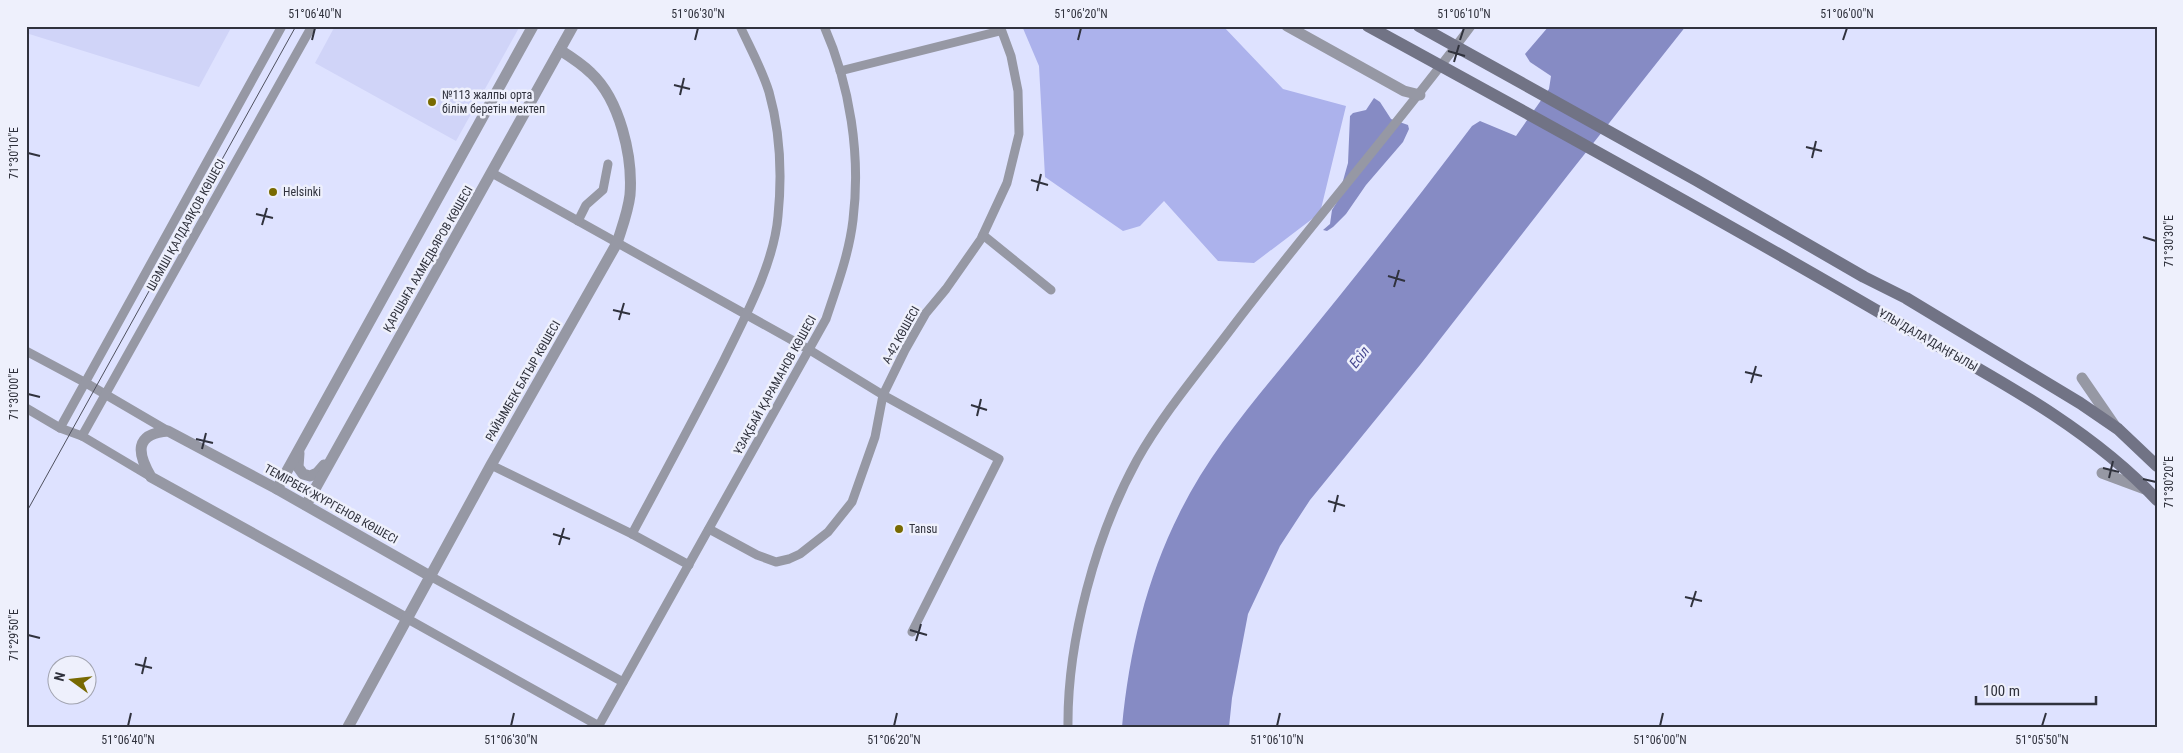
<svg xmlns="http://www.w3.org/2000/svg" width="2183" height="753" font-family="'Roboto Condensed',sans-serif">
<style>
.built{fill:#d0d4f8}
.green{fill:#acb2ec}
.water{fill:#868bc4}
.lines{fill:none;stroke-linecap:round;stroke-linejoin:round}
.minor{stroke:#9698a4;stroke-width:9}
.tertiary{stroke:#9698a4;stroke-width:11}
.secondary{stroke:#717385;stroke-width:12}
.tram{stroke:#4e505e;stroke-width:1}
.ticks{fill:none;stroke:#30323d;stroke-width:2}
.poi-dot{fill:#786a01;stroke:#eef0fc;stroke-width:2}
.labels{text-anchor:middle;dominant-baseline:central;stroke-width:5;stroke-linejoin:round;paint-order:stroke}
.poi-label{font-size:12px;fill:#30323d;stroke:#eef0fc;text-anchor:start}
.street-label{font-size:12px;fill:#30323d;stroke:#eef0fc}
.water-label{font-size:14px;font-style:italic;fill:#484990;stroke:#eef0fc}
.neatline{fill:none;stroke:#30323d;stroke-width:2}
.ticks-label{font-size:12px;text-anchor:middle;fill:#30323d}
</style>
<rect width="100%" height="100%" fill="#dee2ff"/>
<!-- built -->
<g class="built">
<polygon points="26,26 232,26 199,87 26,33"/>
<polygon points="335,26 520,26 456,141 315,63"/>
</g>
<!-- green -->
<polygon class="green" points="1022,26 1223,26 1283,89 1346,106 1320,213 1254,263 1218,261 1164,201 1140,226 1123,231 1045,177 1039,66"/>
<!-- water -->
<g class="water">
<path d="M1549,26H1686L1568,175L1420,365L1310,500L1280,546L1248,614L1232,698L1229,727H1122C1129,653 1146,579 1180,512C1211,449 1259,395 1303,341C1361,270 1417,199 1472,126L1480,121L1516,136L1549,89L1551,76L1530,62L1525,54Z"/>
<polygon points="1374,98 1380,102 1391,119 1408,125 1409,129 1403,142 1366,185 1346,214 1333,227 1327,231 1323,230 1330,224 1332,210 1337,202 1348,163 1350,116 1353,113 1366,110"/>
</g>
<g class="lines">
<!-- minor -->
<g class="minor">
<polyline points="840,71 1000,31"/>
<polyline points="492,173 808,349 883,395 999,459 912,632"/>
<polyline points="578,221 586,205 603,190 608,164"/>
<polyline points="983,235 1051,290"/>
<polyline points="26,351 86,383 168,431"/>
<polyline points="26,408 60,428 82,436 151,477"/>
<polyline points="60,428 282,26"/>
<polyline points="82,436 312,26"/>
<polyline points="491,465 632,534 689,565"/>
<polyline points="709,529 757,555 776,562 789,559 800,554 828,532 852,502 875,437 883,395 905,350 926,313 946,289 981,239 1007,183 1019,134 1018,91 1011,56 1000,26"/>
<path d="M632,534C663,476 694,419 724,360C745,317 774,264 778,216C782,176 780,131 769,92C762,69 750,48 740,26"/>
<polyline points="430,576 623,682"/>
<polyline points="406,618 599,726"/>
<path d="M598,727L826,319C837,286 849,254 853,220C861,155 850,85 824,26"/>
<path d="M1068,727C1067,641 1096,535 1137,460C1164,412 1201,369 1234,325C1311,224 1395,128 1471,26"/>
</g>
<!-- tertiary -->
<g class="tertiary">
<polyline points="1287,26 1404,91 1420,95"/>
<polyline points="2082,378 2115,426"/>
<polyline points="299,453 298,467 303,474 310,476 317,473 324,465"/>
<polyline points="2102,473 2145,489"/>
<polyline points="277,489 533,26"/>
<polyline points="306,505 573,26"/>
<path d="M406,618L151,477C137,453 134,434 168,431L277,489L430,576"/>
<path d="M348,727L491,465L617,243C622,227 628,212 630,195C633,157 620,100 591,73C582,64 571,57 560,50"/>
</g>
<!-- secondary -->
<g class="secondary">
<path d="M1368,26C1542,121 1715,216 1886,316C1977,369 2085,422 2157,500"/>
<polyline points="1419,26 1696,180 1864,277 1906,298 2080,403 2118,429 2157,466"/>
</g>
<!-- tram -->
<polyline class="tram" points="26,513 296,26"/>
</g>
<!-- ticks -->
<path class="ticks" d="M312,40L315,28M695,40L698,28M1078,40L1081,28M1460,40L1464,28M1843,40L1847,28M1448,51L1465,56M1454,62L1459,45M674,85L690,89M680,95L684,78M1806,147L1822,151M28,153L40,156M1812,158L1816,141M1031,180L1048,185M1037,191L1041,174M256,214L273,218M262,225L267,208M2143,237L2156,241M1388,276L1405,281M1394,287L1399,270M613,310L630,314M619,320L624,303M1745,372L1762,376M1751,383L1756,366M28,394L40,397M971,405L987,410M977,416L981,399M196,439L213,443M202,449L206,433M2103,468L2119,472M2109,478L2113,461M2143,479L2156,482M1328,501L1345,506M1334,512L1338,495M553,534L570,539M559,545L564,528M1685,597L1702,601M1691,607L1696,591M910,630L927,635M28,635L40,638M916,641L921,624M135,664L152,668M142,674L146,657M128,726L131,713M511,726L514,713M894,726L897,713M1277,726L1280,713M1660,726L1663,713M2042,726L2046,713"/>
<!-- markers -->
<g class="poi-dot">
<circle cx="432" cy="102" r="5"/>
<circle cx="273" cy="192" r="5"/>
<circle cx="899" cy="529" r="5"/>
</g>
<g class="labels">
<!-- poi labels -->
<g class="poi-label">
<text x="442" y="95">№113 жалпы орта<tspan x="442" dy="14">білім беретін мектеп</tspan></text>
<text x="283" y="192">Helsinki</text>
<text x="909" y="529">Tansu</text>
</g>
<!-- street labels -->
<g class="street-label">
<text transform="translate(186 225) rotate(-61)">ШӘМШІ ҚАЛДАЯҚОВ КӨШЕСІ</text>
<text transform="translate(428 259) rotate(-60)">ҚАРШЫҒА АХМЕДЬЯРОВ КӨШЕСІ</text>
<text transform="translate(901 335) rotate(-61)">А-42 КӨШЕСІ</text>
<text transform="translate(1928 340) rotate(30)">ҰЛЫ ДАЛА ДАҢҒЫЛЫ</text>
<text transform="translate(523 381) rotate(-60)">РАЙЫМБЕК БАТЫР КӨШЕСІ</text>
<text transform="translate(775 385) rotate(-61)">ҰЗАҚБАЙ ҚАРАМАНОВ КӨШЕСІ</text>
<text transform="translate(331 504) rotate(29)">ТЕМІРБЕК ЖҮРГЕНОВ КӨШЕСІ</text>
</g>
<!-- water labels -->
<g class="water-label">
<text transform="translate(1359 357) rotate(-52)">Есіл</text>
</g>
</g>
<!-- border -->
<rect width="2183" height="753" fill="none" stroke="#eef0fc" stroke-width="55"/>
<!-- north arrow -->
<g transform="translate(72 680) rotate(285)"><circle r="24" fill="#eef0fc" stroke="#a2a4b0"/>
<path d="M0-4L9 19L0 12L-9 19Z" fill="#786a01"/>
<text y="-8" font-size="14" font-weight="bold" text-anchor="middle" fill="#30323d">N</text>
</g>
<!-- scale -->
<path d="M1976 696v8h120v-8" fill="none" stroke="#30323d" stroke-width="2.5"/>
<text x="1983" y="696" font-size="15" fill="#30323d" stroke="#eef0fc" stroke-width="4" paint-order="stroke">100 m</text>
<rect x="28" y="28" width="2128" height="698" class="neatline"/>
<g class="ticks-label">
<text x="315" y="18">51°06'40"N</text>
<text x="698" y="18">51°06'30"N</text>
<text x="1081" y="18">51°06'20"N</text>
<text x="1464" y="18">51°06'10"N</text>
<text x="1847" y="18">51°06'00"N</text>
<text transform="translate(14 153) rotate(-90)" y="4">71°30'10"E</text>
<text transform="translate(2169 241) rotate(-90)" y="4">71°30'30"E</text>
<text transform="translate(14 394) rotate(-90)" y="4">71°30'00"E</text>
<text transform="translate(2169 482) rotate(-90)" y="4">71°30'20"E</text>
<text transform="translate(14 635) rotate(-90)" y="4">71°29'50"E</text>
<text x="128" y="744">51°06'40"N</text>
<text x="511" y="744">51°06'30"N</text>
<text x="894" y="744">51°06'20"N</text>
<text x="1277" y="744">51°06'10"N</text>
<text x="1660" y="744">51°06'00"N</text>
<text x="2042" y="744">51°05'50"N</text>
</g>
</svg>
